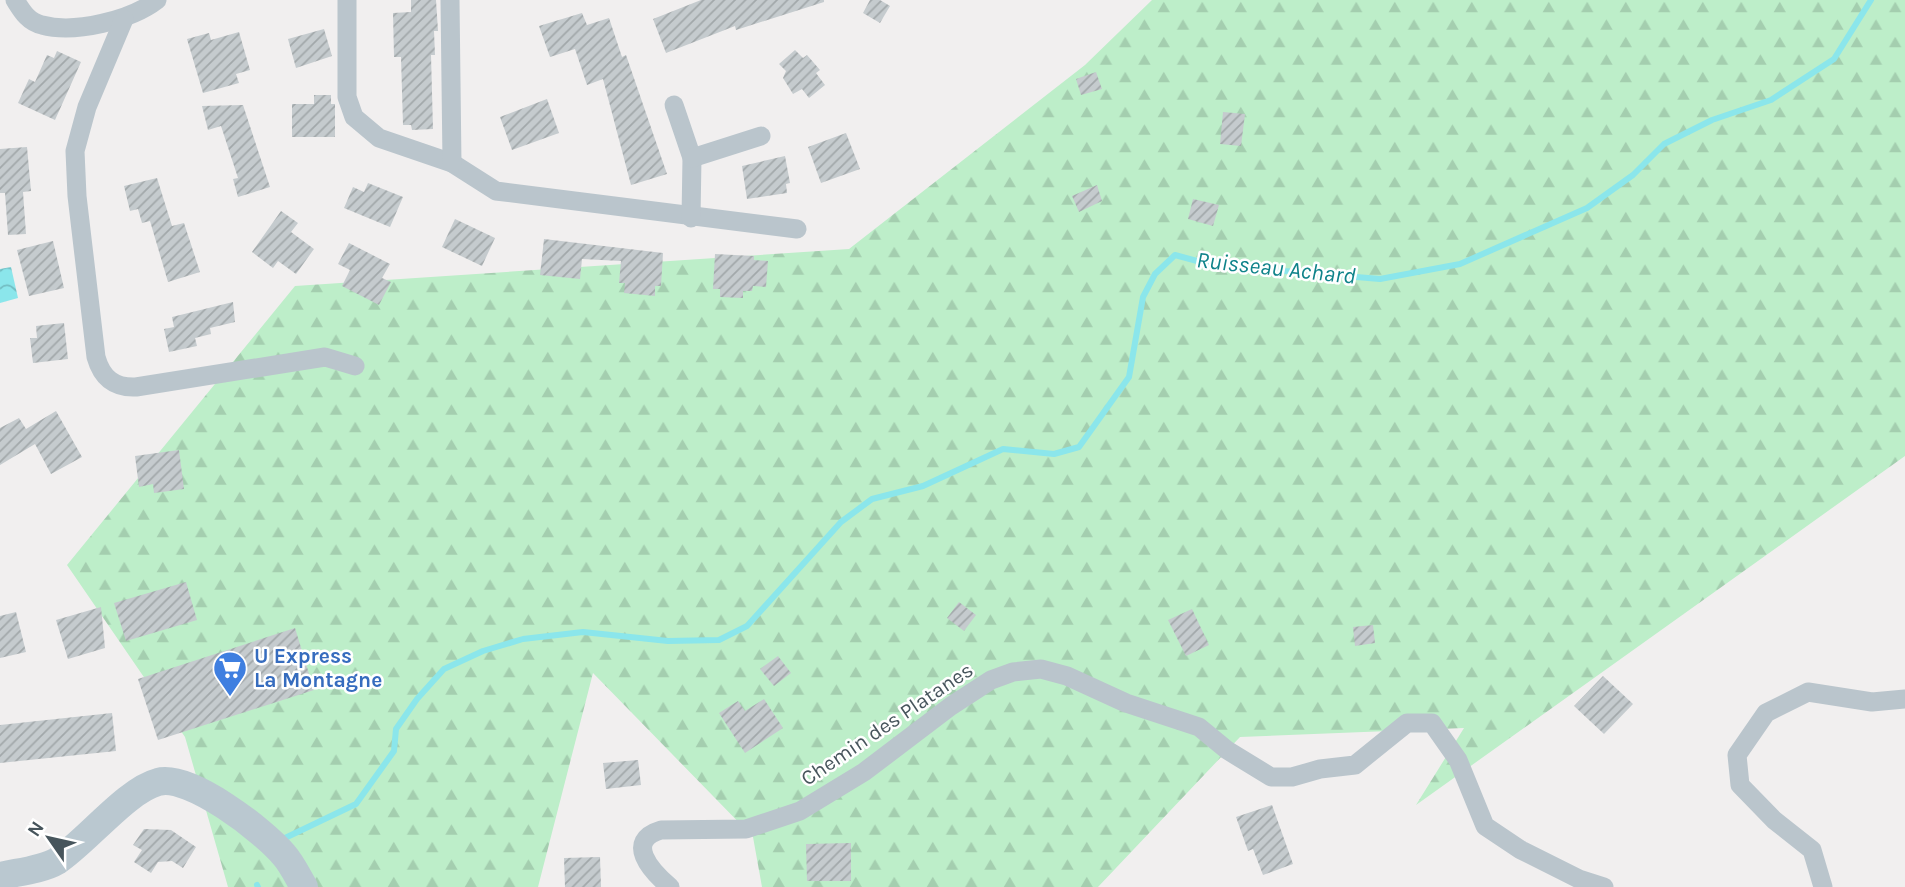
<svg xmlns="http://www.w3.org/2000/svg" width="1905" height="887" font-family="Karla,sans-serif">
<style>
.forest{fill:url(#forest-firs)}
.water{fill:url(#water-waves)}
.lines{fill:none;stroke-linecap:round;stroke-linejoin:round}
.stream{stroke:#8be6eb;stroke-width:6}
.building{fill:url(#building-hatch)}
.street{stroke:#bac5cc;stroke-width:19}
.secondary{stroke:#bac8d0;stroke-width:28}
.labels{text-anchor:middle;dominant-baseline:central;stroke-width:5;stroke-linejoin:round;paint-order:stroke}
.shop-label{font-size:21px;font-weight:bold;fill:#366cbe;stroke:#fff;text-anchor:start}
.street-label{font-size:21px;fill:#47555c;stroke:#fff}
.water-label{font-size:23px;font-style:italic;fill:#0f838a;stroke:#fff}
</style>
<defs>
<pattern id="forest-firs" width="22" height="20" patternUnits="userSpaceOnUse" patternTransform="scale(1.75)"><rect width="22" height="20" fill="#bdeec9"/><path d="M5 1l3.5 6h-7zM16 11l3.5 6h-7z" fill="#a4ceaf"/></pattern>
<pattern id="water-waves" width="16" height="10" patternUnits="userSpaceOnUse" patternTransform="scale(1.75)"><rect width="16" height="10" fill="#8be6eb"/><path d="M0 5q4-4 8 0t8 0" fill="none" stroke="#73bdc2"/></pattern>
<pattern id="building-hatch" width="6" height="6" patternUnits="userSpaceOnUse" patternTransform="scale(1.75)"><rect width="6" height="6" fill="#c5cbce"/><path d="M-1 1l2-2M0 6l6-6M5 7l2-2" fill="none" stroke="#a2a8aa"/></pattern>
</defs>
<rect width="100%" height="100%" fill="#f1efef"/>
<!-- forest -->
<polygon class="forest" points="1152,0 1905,0 1905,456 1416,805 1464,728 1240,737 1098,887 762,887 753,837 593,673 538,887 228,887 185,737 67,565 295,286 849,249 1085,65"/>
<!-- water -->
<polygon class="water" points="11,267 18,298 0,303 0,269"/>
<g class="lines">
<!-- stream -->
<g class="stream">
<polyline points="285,838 356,804 394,751 396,729 417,699 444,669 483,651 523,639 583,632 668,641 719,640 747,626 841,522 872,499 923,486 1003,449 1054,454 1079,447 1129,377 1143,297 1155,274 1175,255 1212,265 1380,279 1460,264 1587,208 1633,175 1664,144 1712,120 1771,100 1834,59 1871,0"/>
<polyline points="257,885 258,887"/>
</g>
</g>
<!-- building -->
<g class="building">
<polygon points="411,0 436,0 438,31 434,31 435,55 431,55 433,129 412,130 411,125 403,125 401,57 394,57 393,13 411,12"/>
<polygon points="701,0 824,0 824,2 736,30 735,26 666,53 653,19"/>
<polygon points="870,0 880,0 890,6 880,23 863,13"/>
<polygon points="582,13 587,25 609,18 622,57 626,55 667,174 631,185 603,79 587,85 575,49 550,57 539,26"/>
<polygon points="324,29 332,56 296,68 288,39"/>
<polygon points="239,32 250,70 236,74 239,83 203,93 187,39 209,33 211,40"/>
<polygon points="795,50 803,58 807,55 820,70 816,73 825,85 809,98 802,89 793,94 783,78 786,71 779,64"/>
<polygon points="57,51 81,62 55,120 18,103 29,79 35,82 47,55 54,58"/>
<polygon points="1096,72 1102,89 1081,95 1076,79"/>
<polygon points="314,95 331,95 331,104 335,104 335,137 292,137 292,104 314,104"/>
<polygon points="547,99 559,133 512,150 500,117"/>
<polygon points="243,105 270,187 238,197 233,179 238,178 221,126 208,130 202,106"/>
<polygon points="1223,112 1245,114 1241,146 1220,144"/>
<polygon points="846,133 860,169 821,183 808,147"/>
<polygon points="27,147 31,191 23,192 26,234 8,235 5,193 0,193 0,149"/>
<polygon points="785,156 790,183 786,184 787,193 747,199 742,166"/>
<polygon points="157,178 172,226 184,223 200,272 168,282 150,221 142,223 138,209 130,211 124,186"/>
<polygon points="368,183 403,197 390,227 344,208 353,187 364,192"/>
<polygon points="1097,185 1102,201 1079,212 1072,196"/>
<polygon points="1193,199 1219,205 1213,226 1188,219"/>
<polygon points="281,211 298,223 291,232 314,249 296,274 278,261 273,268 252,252"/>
<polygon points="455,219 495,238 482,266 442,247"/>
<polygon points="544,239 663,253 661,286 655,286 655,296 624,293 625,283 619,283 621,261 582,259 580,279 540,275"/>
<polygon points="53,241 64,288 29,296 17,250"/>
<polygon points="349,243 390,264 382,278 391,282 379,305 342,286 350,270 338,264"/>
<polygon points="715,254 754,256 754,260 768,261 766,287 753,286 752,291 743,291 743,298 720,297 720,289 713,289"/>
<polygon points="233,302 235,322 210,328 211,334 195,338 197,346 169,352 164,329 174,327 172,317"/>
<polygon points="64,323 68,359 33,363 30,338 37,338 36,326"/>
<polygon points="56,411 82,457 51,474 35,444 0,465 0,428 19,418 26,429"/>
<polygon points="179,450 184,489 154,493 153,484 139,487 135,456"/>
<polygon points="186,582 197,620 126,641 114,603"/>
<polygon points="959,602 976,615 964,631 947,618"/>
<polygon points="101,607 105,648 68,659 56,620"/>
<polygon points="1192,609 1209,645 1186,656 1168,620"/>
<polygon points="16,612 26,652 0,658 0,616"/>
<polygon points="1373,625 1375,643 1355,646 1353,627"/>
<polygon points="295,628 314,690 158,740 138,679"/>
<polygon points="778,656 791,673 774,686 760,669"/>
<polygon points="1603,676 1633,704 1604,734 1574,706"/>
<polygon points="764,699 783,728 745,753 719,713 738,701 745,711"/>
<polygon points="112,713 116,751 0,763 0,725"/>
<polygon points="638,760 641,785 606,789 603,763"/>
<polygon points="1272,805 1293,864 1263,875 1253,849 1248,851 1236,817"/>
<polygon points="144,829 171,830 196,847 183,868 172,861 158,862 151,873 134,862 142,850 133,845"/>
<polygon points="851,843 851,881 807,881 806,844"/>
<polygon points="600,857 601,887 565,887 564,858"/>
</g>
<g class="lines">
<!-- street -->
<g class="street">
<path d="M15,0C22,11 28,22 42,25C75,34 131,20 157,0"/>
<polyline points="347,0 347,97 354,117 379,138 452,163 496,191 797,229"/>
<polyline points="450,0 452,163"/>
<path d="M124,19L87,107L75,151L77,196L96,357C102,378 114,388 136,387L325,357L355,366"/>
<polyline points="674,105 692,158 691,218"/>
<polyline points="692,158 761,136"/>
<path d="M670,887C651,871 624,841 661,830L746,829L800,811L864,772L951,706L991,680L1013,672L1041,669L1067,676L1126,703L1199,727L1227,750L1271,777H1292L1320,769L1355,765L1407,723H1432L1458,760L1485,826L1521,850L1579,879L1604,887"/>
<polyline points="1823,887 1812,850 1774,820 1740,785 1737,755 1766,713 1808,692 1872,702 1905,699"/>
</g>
<!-- secondary -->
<path class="secondary" d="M0,876C17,872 42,870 57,861C87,841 127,790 158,782C189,773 264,831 284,855C292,864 298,877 304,887"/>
</g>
<!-- icons -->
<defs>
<g id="supermarket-pin" transform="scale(1.75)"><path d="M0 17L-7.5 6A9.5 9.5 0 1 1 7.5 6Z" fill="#3f7fe0" stroke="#fff"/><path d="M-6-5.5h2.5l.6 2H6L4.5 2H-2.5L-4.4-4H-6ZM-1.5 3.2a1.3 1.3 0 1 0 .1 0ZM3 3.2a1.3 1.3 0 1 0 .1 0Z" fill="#fff"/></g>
</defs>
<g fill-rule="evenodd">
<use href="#supermarket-pin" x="230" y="668"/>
</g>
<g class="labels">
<!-- shop labels -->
<g class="shop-label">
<text x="254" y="656">U Express<tspan x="254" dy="24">La Montagne</tspan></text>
</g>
<!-- street labels -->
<g class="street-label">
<text transform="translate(887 724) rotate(-34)">Chemin des Platanes</text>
</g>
<!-- water labels -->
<g class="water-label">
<text transform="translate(1276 268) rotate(6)">Ruisseau Achard</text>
</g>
</g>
<!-- north arrow -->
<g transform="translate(49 838) rotate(304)" stroke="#ffffff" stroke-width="5" paint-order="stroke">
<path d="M0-5L12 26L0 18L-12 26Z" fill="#47555c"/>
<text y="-10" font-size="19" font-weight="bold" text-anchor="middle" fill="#47555c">N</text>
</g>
</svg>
